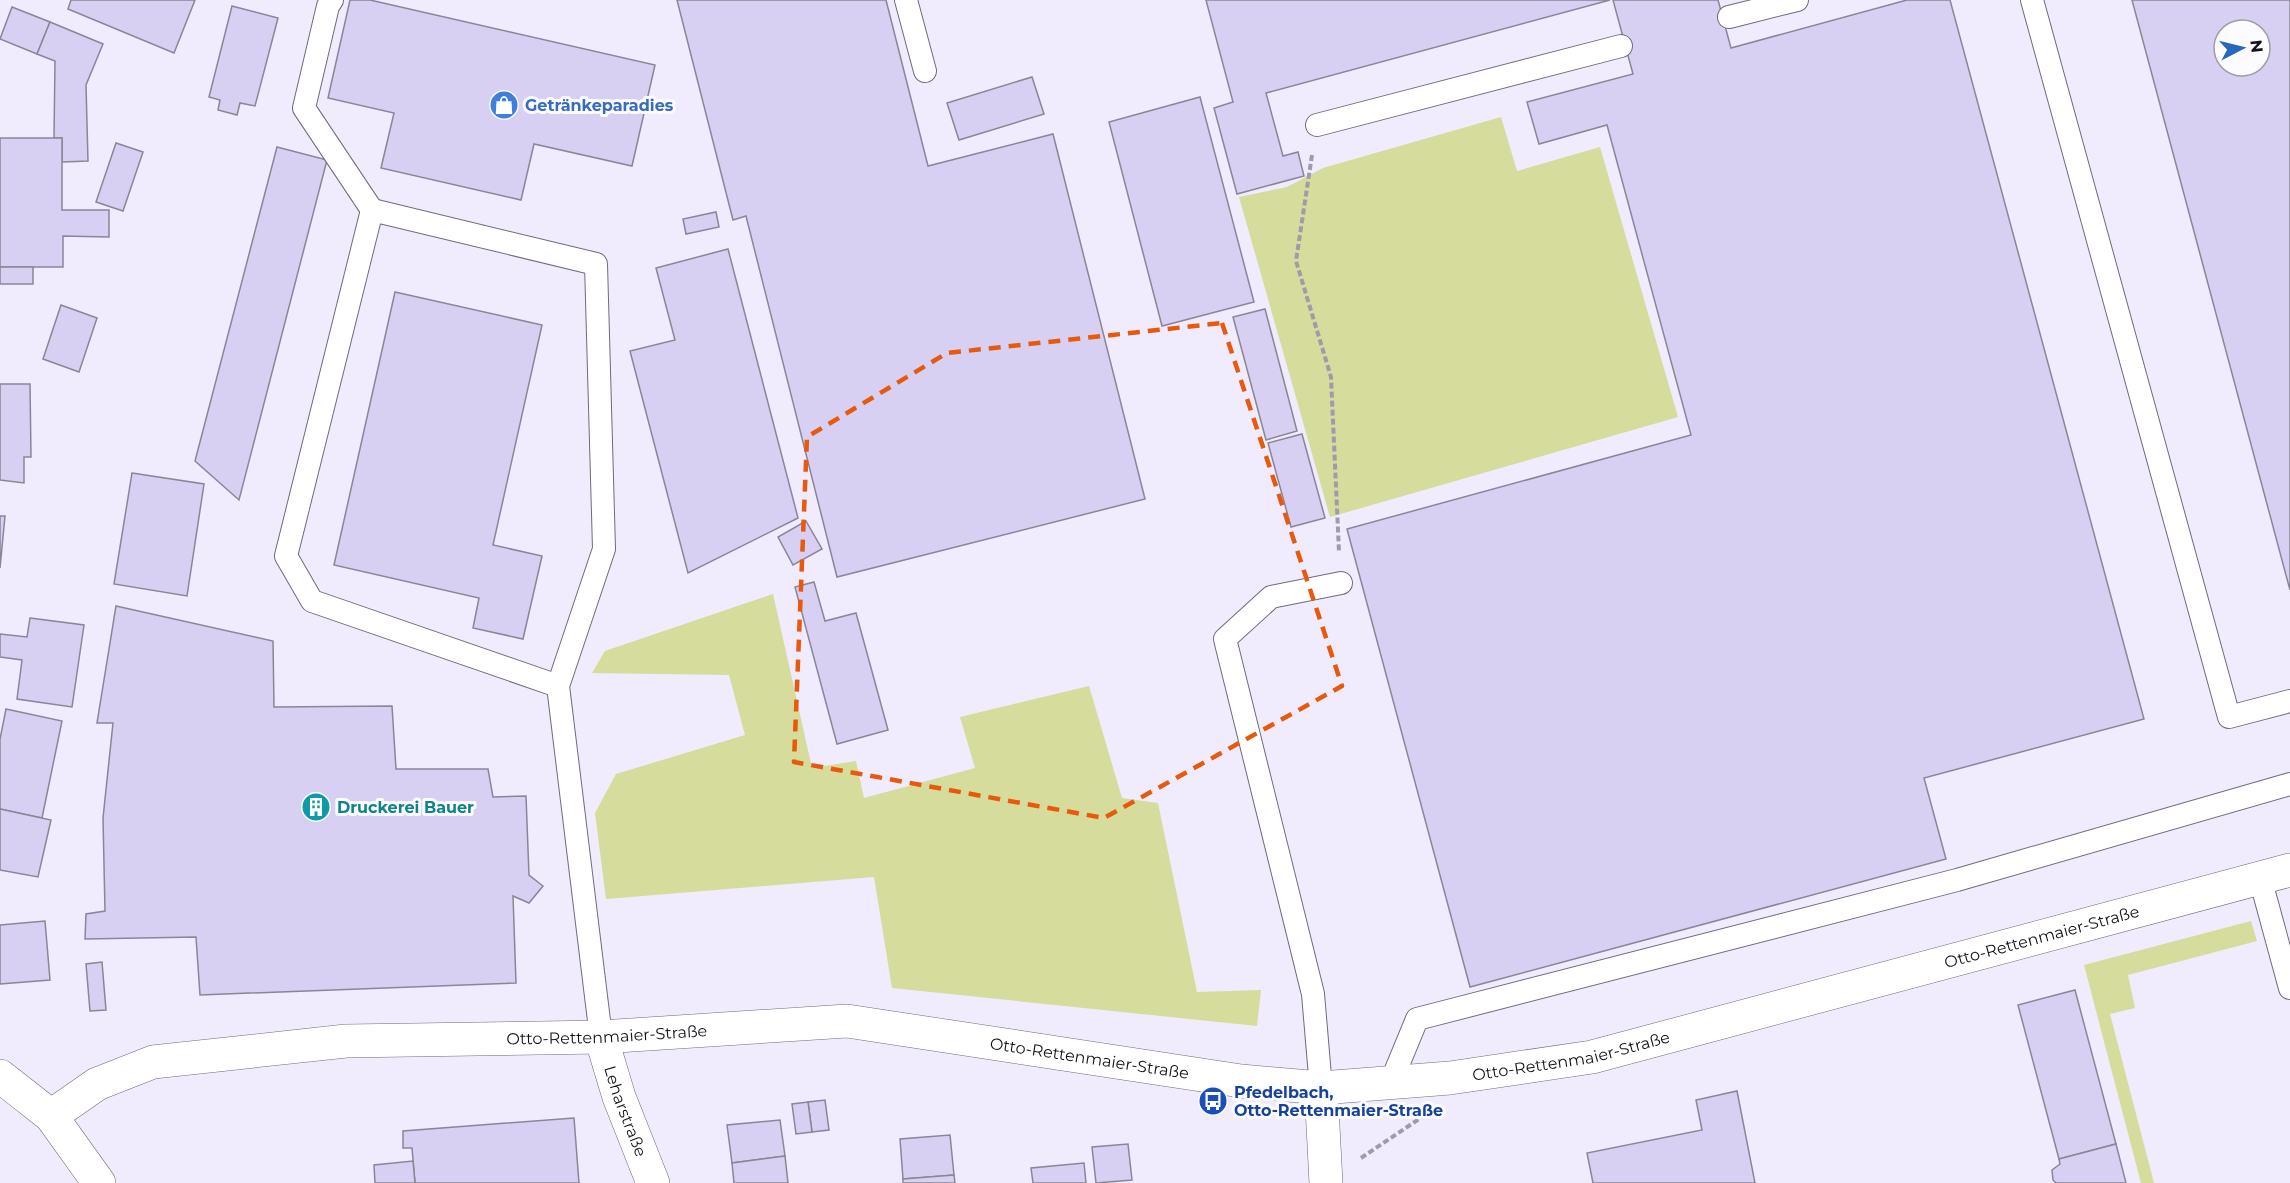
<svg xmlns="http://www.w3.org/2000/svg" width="2290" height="1183" font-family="Montserrat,sans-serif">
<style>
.green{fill:#d5dc9c}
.building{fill:#d7d0f2;stroke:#898697;stroke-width:1.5;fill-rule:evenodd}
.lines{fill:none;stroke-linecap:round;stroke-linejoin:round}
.service-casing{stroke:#706b7b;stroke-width:24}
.minor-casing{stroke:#706b7b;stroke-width:34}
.path{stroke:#9f9ba9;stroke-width:4;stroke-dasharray:6 3;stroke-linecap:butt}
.service{stroke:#fff;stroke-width:22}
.minor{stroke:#fff;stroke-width:33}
.marked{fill:none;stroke:#e8590c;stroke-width:4.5;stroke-dasharray:12 8;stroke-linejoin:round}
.labels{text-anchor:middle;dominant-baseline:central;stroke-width:6;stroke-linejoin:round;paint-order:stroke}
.shop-label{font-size:16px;font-weight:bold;fill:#366cbe;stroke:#fcfbff;text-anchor:start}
.culture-label{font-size:16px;font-weight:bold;fill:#0d838f;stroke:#fcfbff;text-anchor:start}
.street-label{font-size:16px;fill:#141218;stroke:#fcfbff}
.transit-label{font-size:16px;font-weight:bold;fill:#164399;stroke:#fcfbff;text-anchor:start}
</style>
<rect width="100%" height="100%" fill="#f0ebfd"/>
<!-- green -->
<g class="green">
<polygon points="1501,117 1517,171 1600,147 1678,417 1330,517 1239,197 1287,187 1323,168"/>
<polygon points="773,594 812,768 856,761 864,798 975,768 960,717 1089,686 1122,798 1158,803 1197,992 1261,990 1257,1026 892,988 874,877 606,899 595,813 616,774 745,735 729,675 592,673 605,651"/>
<polygon points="2251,921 2257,941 2128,975 2135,1008 2110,1014 2154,1183 2141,1183 2084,965"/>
</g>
<!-- building -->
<g class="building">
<polygon points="71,0 195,0 174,53 68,9"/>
<polygon points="350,0 370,0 655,65 632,166 534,144 521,200 381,168 394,113 328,98"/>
<polygon points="677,0 886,0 928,166 1053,134 1145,499 837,577 746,216 733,220"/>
<polygon points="1206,0 1610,0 1266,93 1283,156 1298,152 1304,176 1237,194 1214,108 1233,102"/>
<polygon points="1613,0 1718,0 1731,48 1907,0 1950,0 2144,719 1924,778 1946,859 1470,987 1347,529 1691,435 1607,125 1539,144 1527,102 1633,74"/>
<path d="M2132,0H2290V590ZM2224,30H2260V66H2224Z"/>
<polygon points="232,6 278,18 255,106 240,103 237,115 218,110 220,100 209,97"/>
<polygon points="12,7 50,22 37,54 0,39"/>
<polygon points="50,22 103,44 86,85 88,161 62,162 62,138 54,138 55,61 37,54"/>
<polygon points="1032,77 1044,114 959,140 947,103"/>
<polygon points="1200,97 1254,302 1162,326 1109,122"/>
<polygon points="0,138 62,138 62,210 109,210 109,237 63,236 63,267 0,267"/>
<polygon points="116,143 143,152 123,211 96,202"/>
<polygon points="277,147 327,160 239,500 195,461"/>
<polygon points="716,212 719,227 686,234 683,219"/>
<polygon points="728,249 798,518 688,573 630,351 675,340 656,268"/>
<rect x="0" y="267" width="33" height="17"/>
<polygon points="395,292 542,325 493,545 542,556 523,639 473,628 479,598 334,565"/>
<polygon points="61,305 97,318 79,372 43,359"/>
<polygon points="1265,309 1297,431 1266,440 1233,317"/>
<polygon points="0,384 30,384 31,457 24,457 24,483 0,480"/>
<polygon points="1302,434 1325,518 1291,527 1268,443"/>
<polygon points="132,473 204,484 187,596 114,584"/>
<polygon points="0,516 5,516 0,568"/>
<polygon points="806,521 822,549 793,565 778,537"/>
<polygon points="814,582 825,621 856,613 888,730 837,744 795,587"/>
<polygon points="116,606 273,641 274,707 392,706 396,769 488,769 493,797 526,796 529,875 543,886 529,903 513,896 516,983 200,995 196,937 85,939 86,914 105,911 103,818 113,723 97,723"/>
<polygon points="30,618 84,625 72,707 17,699 22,660 0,657 0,634 27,637"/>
<polygon points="6,709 62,721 42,818 0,809 0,739"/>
<polygon points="0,809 51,820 38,877 0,870"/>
<polygon points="45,921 50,980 0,984 0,925"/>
<polygon points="102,962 106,1010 90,1011 86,964"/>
<polygon points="2075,990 2116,1144 2059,1159 2018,1005"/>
<polygon points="1737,1091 1755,1183 1593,1183 1587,1153 1702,1130 1696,1100"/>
<polygon points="825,1100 829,1130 812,1132 808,1102"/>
<polygon points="808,1102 812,1132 796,1134 792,1104"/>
<polygon points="574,1118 579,1183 415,1183 412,1148 403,1148 403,1131"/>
<polygon points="780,1120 785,1156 732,1163 727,1125"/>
<polygon points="950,1135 954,1175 903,1179 900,1139"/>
<polygon points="1128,1144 1132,1180 1096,1183 1092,1147"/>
<polygon points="2116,1144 2126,1183 2056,1183 2053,1180 2052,1170 2060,1164 2059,1159"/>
<polygon points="785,1156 788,1183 734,1183 732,1163"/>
<polygon points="413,1161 415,1183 375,1183 374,1165"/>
<polygon points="1084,1163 1086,1183 1033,1183 1031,1168"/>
<polygon points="954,1175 955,1183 903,1183 903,1179"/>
</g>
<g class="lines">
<!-- service casing -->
<g class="service-casing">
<g id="service">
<polyline points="332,0 328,6 304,108 372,210"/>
<polyline points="906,0 925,71"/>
<polyline points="2032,0 2229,717 2290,701"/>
<polyline points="1729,17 1797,0"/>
<polyline points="1317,125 1621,46"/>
<polyline points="558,686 312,601 286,556 372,210 596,264 604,549 558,686 601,1037"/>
<polyline points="2260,878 2290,988"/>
<polyline points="1391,1082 1417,1019 1957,880 2290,784"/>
<polyline points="1321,1088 1313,994 1225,639 1271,597 1341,583"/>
</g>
</g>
<!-- minor casing -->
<g class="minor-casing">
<g id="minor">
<path id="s1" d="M601,1037L619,1097L653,1183"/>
<path id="s2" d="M0,1076L51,1116L97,1084L153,1062L346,1041L601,1037L847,1021L1241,1081L1321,1088L1450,1078L1592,1057L2290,870"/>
<polyline points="1321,1088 1326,1183"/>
<polyline points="51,1116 99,1183"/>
</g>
</g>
<!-- path -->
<g class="path">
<polyline points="1312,155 1296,261 1331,377 1339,552"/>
<polyline points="1361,1158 1422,1117"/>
</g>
<!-- service -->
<use href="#service" class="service"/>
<!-- minor -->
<use href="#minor" class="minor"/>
</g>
<!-- marked area -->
<path class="marked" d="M1222,323L1342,686L1104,818L794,762L807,437L947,353Z"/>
<!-- icons -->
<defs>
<g id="shop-disc" transform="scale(1.5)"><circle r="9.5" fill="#3f7fe0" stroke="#fcfbff"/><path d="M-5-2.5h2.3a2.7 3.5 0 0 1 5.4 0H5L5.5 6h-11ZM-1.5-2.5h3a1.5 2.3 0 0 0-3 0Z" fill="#fff"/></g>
<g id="building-disc" transform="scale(1.5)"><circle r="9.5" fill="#0f9aa8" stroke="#fcfbff"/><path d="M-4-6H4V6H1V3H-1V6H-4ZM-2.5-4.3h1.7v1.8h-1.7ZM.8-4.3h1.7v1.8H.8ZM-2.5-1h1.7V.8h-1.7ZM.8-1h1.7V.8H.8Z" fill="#fff"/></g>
<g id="bus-disc" transform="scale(1.5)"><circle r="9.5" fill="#1a4fb4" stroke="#fcfbff"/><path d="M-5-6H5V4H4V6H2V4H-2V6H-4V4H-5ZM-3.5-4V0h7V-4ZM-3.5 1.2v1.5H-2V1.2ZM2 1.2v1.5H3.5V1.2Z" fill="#fff"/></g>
</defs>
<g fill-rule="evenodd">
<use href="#shop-disc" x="504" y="105"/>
<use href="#building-disc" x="316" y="807"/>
<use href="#bus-disc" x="1213" y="1101"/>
</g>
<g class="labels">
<!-- shop labels -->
<g class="shop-label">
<text x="525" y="105">Getränkeparadies</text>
</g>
<!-- culture labels -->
<g class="culture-label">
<text x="337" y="807">Druckerei Bauer</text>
</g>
<!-- street labels -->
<g class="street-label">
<text stroke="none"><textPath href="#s2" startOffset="2094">Otto-Rettenmaier-Straße</textPath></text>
<text stroke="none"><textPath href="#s2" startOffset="636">Otto-Rettenmaier-Straße</textPath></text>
<text stroke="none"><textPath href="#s2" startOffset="1608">Otto-Rettenmaier-Straße</textPath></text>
<text stroke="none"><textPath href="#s2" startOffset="1122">Otto-Rettenmaier-Straße</textPath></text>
<text stroke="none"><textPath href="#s1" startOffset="78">Leharstraße</textPath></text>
</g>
<!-- transit labels -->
<g class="transit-label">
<text x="1234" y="1092">Pfedelbach,<tspan x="1234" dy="18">Otto-Rettenmaier-Straße</tspan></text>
</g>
</g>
<!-- north arrow -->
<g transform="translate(2242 48) rotate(83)"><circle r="28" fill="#fcfbff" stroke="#9f9ea3" stroke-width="1.5"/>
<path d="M0-4.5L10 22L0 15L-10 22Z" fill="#2768ba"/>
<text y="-9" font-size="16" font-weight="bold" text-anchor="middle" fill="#141218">N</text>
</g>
</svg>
